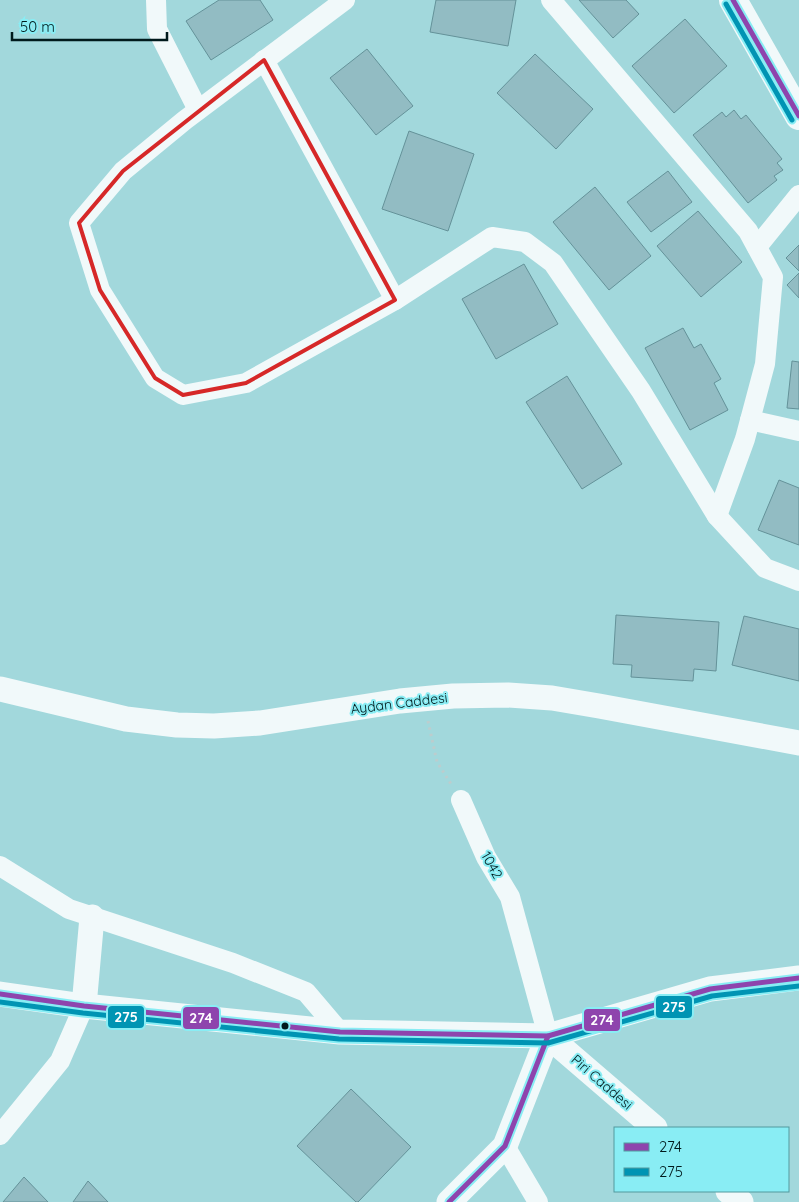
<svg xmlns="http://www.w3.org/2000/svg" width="799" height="1202" font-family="Quicksand,sans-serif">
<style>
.building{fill:#92bcc3;stroke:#649299}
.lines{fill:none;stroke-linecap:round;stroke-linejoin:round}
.path{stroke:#bccdce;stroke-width:3;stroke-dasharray:2.5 4;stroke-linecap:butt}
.minor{stroke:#f1f9fa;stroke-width:20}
.tertiary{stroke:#f1f9fa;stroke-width:25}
.secondary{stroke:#f1f9fa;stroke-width:28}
.bus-1-casing{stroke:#89edf4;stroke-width:9}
.bus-2-casing{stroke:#89edf4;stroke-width:9}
.bus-1{stroke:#8e44ad;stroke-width:5}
.bus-2{stroke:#0094b3;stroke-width:5}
.marked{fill:none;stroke:#d62828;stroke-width:4;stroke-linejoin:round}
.bus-dot{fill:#001a1c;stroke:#89edf4;stroke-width:2}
.labels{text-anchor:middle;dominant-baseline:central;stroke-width:4;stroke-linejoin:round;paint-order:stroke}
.street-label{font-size:14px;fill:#001a1c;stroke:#89edf4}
.line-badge{stroke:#89edf4;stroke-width:2}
.badge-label{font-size:14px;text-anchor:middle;font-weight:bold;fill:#fff}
</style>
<rect width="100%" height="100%" fill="#a2d8dc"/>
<!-- building -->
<g class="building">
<polygon points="219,0 260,0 273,20 211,60 186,21"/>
<polygon points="436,0 516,0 508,46 430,32"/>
<polygon points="579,0 626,0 639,14 613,38"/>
<polygon points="685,19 727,66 674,113 632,66"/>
<polygon points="367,49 413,106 376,135 330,78"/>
<polygon points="535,54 593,109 556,149 497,93"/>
<polygon points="734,110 741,119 746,115 782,159 777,163 783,170 774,176 777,180 748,203 693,135 722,112 726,117"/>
<polygon points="409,131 474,154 448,231 382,209"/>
<polygon points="668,171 692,202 651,232 627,202"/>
<polygon points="595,187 651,256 609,290 553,222"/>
<polygon points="698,211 742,262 701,297 657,246"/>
<polygon points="799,245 799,271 786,258"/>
<polygon points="524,264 558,324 496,359 462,299"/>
<polygon points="799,273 799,298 787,285"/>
<polygon points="683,328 694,348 701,344 721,379 714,383 728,410 690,430 645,348"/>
<polygon points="792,361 799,362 799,409 787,408"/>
<polygon points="567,376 622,464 582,489 526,402"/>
<polygon points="779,480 799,488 799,545 758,530"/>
<polygon points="616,615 719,622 716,671 694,669 693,681 631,677 632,665 613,664"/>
<polygon points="744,616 799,629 799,681 732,665"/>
<polygon points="351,1089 411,1147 358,1202 356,1202 297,1146"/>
<polygon points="24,1177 48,1202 3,1202"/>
<polygon points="88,1181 108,1202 73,1202"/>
</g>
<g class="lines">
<!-- path -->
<polyline class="path" points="428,721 437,762 451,784"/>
<!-- minor -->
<g class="minor">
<polyline points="156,0 157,29 198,110"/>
<polyline points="345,0 185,120 123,171 79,223 100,290 155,378 183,395 246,383 395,300 492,237 525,242 553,263 641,391 717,516 765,568 799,581"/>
<polyline points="551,0 748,231 773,277 765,364 745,439 717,516"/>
<polyline points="264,60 395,300"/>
<polyline points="757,247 799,195"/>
<polyline points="750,420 799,431"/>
<polyline points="461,800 486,857 510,897 548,1036"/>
<polyline points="0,866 69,909 233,963 306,992 340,1032"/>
<polyline points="0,1135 60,1061 84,1006"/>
<polyline points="505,1146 538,1202"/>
</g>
<!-- tertiary -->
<g class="tertiary">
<polyline points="0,689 126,719 177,725 214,726 260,723 400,701 453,696 508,695 552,698 599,706 799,743"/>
<polyline points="0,994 84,1006 340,1032 548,1036 710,989 799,978"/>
<polyline points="84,1006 92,917"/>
<polyline points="728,1191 741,1202"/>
<polyline points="449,1202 505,1146 548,1036 655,1128"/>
</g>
<!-- secondary -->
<polyline class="secondary" points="733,0 799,116"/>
<!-- bus-1 casing -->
<g class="bus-1-casing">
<g id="bus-1">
<polyline points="733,0 799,116"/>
<polyline points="0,994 84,1006 340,1032 548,1036 710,989 799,978"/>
<polyline points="449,1202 505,1146 548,1036"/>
</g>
</g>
<!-- bus-2 casing -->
<g class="bus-2-casing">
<g id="bus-2">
<polyline points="726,4 792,120"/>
<polyline points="0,1002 83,1013 339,1039 548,1043 712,996 799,986"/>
</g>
</g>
<!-- bus-1 -->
<use href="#bus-1" class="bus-1"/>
<!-- bus-2 -->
<use href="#bus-2" class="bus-2"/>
</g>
<!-- marked area -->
<path class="marked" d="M264,60L395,300L246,383L183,395L155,378L100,290L79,223L123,171Z"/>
<!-- markers -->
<circle class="bus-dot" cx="285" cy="1026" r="4.5"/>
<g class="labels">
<!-- street labels -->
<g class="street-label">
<text transform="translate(399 703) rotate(-7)">Aydan Caddesi</text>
<text transform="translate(492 865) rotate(61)">1042</text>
<text transform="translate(602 1082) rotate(41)">Piri Caddesi</text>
</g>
</g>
<g class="line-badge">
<rect x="655" y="995" width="38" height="24" rx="5" fill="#0094b3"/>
<rect x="107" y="1005" width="38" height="24" rx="5" fill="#0094b3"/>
<rect x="182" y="1006" width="38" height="24" rx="5" fill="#8e44ad"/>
<rect x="583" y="1008" width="38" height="24" rx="5" fill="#8e44ad"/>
</g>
<g class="badge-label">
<text x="674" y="1012">275</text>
<text x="126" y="1022">275</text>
<text x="201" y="1023">274</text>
<text x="602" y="1025">274</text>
</g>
<!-- legend -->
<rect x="614" y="1127" width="175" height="65" fill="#89edf4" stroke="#52999e"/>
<rect x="624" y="1143" width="25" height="8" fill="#8e44ad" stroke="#52999e"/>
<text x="659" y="1152" font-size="15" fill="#001a1c">274</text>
<rect x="624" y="1168" width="25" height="8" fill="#0094b3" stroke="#52999e"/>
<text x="659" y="1177" font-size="15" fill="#001a1c">275</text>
<!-- scale -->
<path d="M12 32v8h155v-8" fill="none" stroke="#001a1c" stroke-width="2.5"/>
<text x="20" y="32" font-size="15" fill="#001a1c" stroke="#89edf4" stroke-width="4" paint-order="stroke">50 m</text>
</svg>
